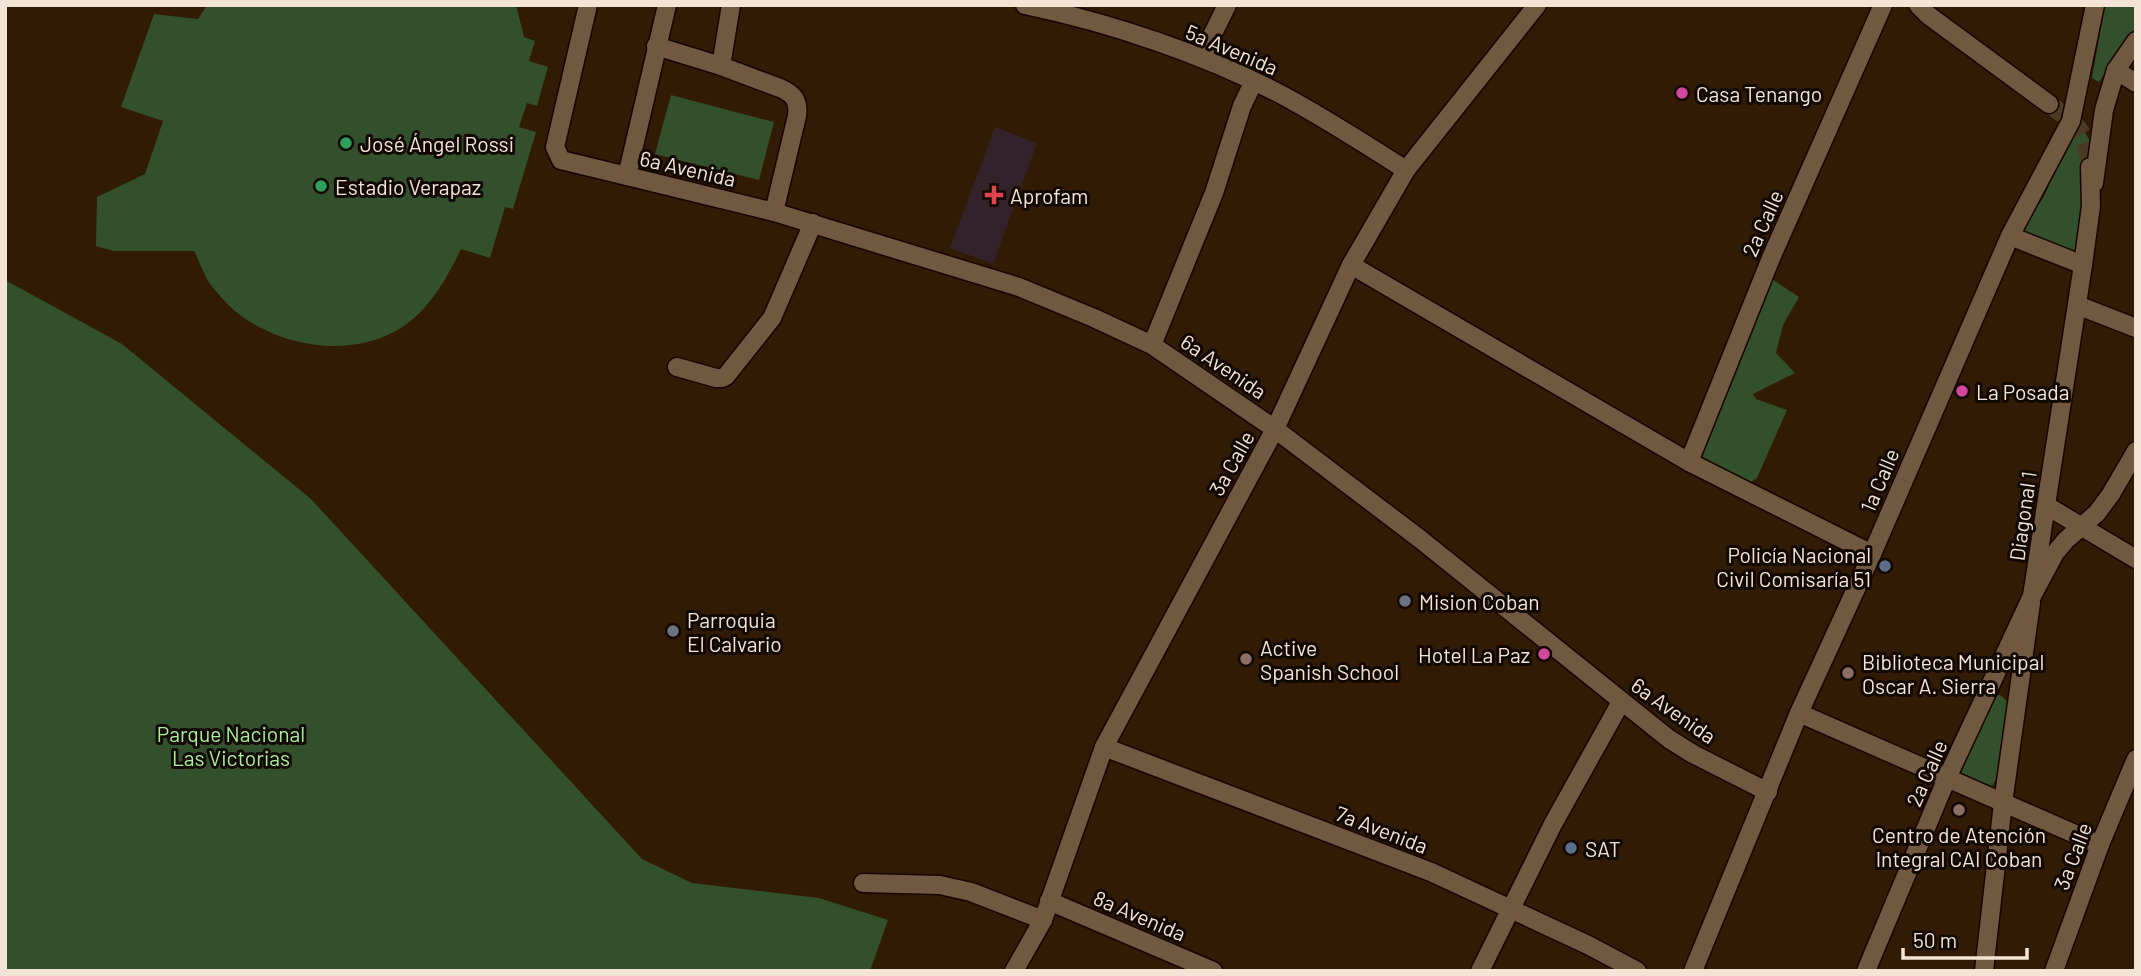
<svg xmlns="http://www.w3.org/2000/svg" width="2141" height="976" font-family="Barlow,sans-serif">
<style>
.medical{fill:#33222a}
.green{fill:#32502b}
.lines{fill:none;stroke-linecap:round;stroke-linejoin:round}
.secondary-tunnel{stroke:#4e3924;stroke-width:18;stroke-dasharray:18 9;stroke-linecap:butt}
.minor-casing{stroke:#180500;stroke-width:21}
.tertiary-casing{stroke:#180500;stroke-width:21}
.secondary-casing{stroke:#180500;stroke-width:21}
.minor{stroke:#715840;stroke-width:18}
.tertiary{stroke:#715840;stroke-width:18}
.secondary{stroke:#715840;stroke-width:18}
.hotel-dot{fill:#d1479c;stroke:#120802;stroke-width:2.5}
.leisure-dot{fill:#2e9e5b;stroke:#120802;stroke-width:2.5}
.health-dot{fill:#e0444e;stroke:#120802;stroke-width:2.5}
.service-dot{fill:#5c6f8a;stroke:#120802;stroke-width:2.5}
.worship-dot{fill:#6b7280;stroke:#120802;stroke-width:2.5}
.education-dot{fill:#8d6e63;stroke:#120802;stroke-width:2.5}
.labels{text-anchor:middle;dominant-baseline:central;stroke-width:6;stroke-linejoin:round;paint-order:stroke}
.street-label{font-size:21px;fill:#f3e4d6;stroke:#120802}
.poi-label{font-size:21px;fill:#f3e4d6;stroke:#120802;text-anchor:start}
.park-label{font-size:21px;fill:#a8ef98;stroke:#120802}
</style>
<rect width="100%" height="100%" fill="#311b04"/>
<!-- medical -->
<polygon class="medical" points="995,127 1037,143 993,264 950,248"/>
<!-- green -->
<g class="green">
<path d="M207,5H516L524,37L535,41L529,61L548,67L537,106L527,103L519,127L536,132L513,209L505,207L490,258L461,249C446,280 427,314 396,331C348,357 287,347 244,318C233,311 222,298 213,288C205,278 200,263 194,251H114L96,246L97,197L145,174L163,121L121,107L154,14L198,19Z"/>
<polygon points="2105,5 2136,5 2136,27 2099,82 2092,78"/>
<polygon points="671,95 774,122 759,180 655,154"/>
<polygon points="2079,123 2093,146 2080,254 2019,232 2043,198"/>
<polygon points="1772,279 1799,297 1783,325 1776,353 1795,373 1753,394 1756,399 1787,410 1757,478 1751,482 1699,457 1759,303"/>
<polygon points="5,280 122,344 311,499 642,859 692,883 819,898 888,920 870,971 5,971"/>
<polygon points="1994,695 2000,695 2009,703 2000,773 1992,786 1960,773 1963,759"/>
</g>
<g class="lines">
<!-- secondary-tunnel -->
<path class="secondary-tunnel" d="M2049,104C2078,126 2086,129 2090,167"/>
<!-- minor casing -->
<g class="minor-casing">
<g id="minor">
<polyline points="588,5 555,147 561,160 627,176"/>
<path d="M1025,5C1111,23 1204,54 1282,95C1325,118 1365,144 1406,170"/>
<path d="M656,46L721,66L780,88C794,94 799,101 797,116L774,212"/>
<polyline points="1201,58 1227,5"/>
<polyline points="721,66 731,5"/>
<polyline points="2116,70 2136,83"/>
<polyline points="2010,236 2083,265"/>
<polyline points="2077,305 2136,328"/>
<polyline points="1152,345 1214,193 1242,106 1254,81"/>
<polyline points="677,367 716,378 722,378 726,376 772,318 813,223"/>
<polyline points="2047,506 2136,559"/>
<polyline points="2032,596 2055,553 2066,540 2097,513 2111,494 2136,451"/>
<polyline points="1799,713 2100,845"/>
<polyline points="1104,747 1431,872 1588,945 1637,971"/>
<polyline points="863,883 940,885 971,892 1043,920"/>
<polyline points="1049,901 1213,971"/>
<polyline points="1014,971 1043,920 1104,747 1275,429 1420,539 1669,739 1693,754 1768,792"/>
<polyline points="1480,971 1553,824 1621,702"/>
<polyline points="2054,971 2101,842 2136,759"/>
</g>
</g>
<!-- tertiary casing -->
<g class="tertiary-casing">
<g id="tertiary">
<polyline points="667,5 627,176 774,212 1019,287 1094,318 1152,345 1275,429 1351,265 1406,170 1537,5"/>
<polyline points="2094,183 2104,110 2116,70 2136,41"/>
<polyline points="1351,265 1689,462 1872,554"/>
<polyline points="1689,462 1771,258 1883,5"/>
<polyline points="1984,971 2003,803 2031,603"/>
</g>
</g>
<!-- secondary casing -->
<g class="secondary-casing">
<g id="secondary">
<polyline points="1918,5 1928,15 2049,104"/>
<polyline points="1693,971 1799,713 1872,554 2010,236 2071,121 2095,5"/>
<polyline points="1866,971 1947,778 2032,596 2083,265 2091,206 2090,167"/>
</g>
</g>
<!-- minor -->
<use href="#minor" class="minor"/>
<!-- tertiary -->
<use href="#tertiary" class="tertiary"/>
<!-- secondary -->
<use href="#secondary" class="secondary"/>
</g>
<!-- markers -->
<g class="hotel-dot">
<circle cx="1682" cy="93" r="7"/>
<circle cx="1962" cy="391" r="7"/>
<circle cx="1544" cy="654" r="7"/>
</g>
<g class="leisure-dot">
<circle cx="346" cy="143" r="7"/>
<circle cx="321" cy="186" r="7"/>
</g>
<path class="health-dot" d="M990.5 184.5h7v7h7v7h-7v7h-7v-7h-7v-7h7z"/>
<g class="service-dot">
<circle cx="1885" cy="566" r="7"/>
<circle cx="1571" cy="848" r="7"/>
</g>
<g class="worship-dot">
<circle cx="1405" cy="601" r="7"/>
<circle cx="673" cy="631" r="7"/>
</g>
<g class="education-dot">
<circle cx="1246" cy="659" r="7"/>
<circle cx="1848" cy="673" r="7"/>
<circle cx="1959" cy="810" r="7"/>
</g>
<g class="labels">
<!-- street labels -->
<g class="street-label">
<text transform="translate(1232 49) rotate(23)">5a Avenida</text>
<text transform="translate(688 168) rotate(13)">6a Avenida</text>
<text transform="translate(1762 223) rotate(-66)">2a Calle</text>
<text transform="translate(1224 366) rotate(34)">6a Avenida</text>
<text transform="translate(1231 463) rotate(-61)">3a Calle</text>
<text transform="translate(1879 480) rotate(-67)">1a Calle</text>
<text transform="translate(2022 516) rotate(-82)">Diagonal 1</text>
<text transform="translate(1674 710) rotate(35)">6a Avenida</text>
<text transform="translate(1926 773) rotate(-66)">2a Calle</text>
<text transform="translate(1382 829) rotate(21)">7a Avenida</text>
<text transform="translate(2072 856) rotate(-69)">3a Calle</text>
<text transform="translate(1140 915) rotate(23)">8a Avenida</text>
</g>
<!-- poi labels -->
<g class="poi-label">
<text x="1696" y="93">Casa Tenango</text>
<text x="360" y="143">José Ángel Rossi</text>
<text x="335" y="186">Estadio Verapaz</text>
<text x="1010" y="195">Aprofam</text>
<text x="1976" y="391">La Posada</text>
<text x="1871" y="554" text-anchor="end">Policía Nacional<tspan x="1871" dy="24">Civil Comisaría 51</tspan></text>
<text x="1419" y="601">Mision Coban</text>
<text x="687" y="619">Parroquia<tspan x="687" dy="24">El Calvario</tspan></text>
<text x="1260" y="647">Active<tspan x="1260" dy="24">Spanish School</tspan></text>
<text x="1530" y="654" text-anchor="end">Hotel La Paz</text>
<text x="1862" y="661">Biblioteca Municipal<tspan x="1862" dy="24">Oscar A. Sierra</tspan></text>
<text x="1959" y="834" text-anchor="middle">Centro de Atención<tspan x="1959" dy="24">Integral CAI Coban</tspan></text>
<text x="1585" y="848">SAT</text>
</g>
<!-- park labels -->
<g class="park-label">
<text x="231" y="733">Parque Nacional<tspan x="231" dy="24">Las Victorias</tspan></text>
</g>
</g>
<!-- border -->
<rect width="2141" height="976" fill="none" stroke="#f3e4d6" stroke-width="14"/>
<!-- scale -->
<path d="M1903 948v10h124v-10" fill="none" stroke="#f3e4d6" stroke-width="3.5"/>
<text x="1913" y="948" font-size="21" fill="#f3e4d6" stroke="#120802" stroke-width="5" paint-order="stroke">50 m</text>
</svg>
